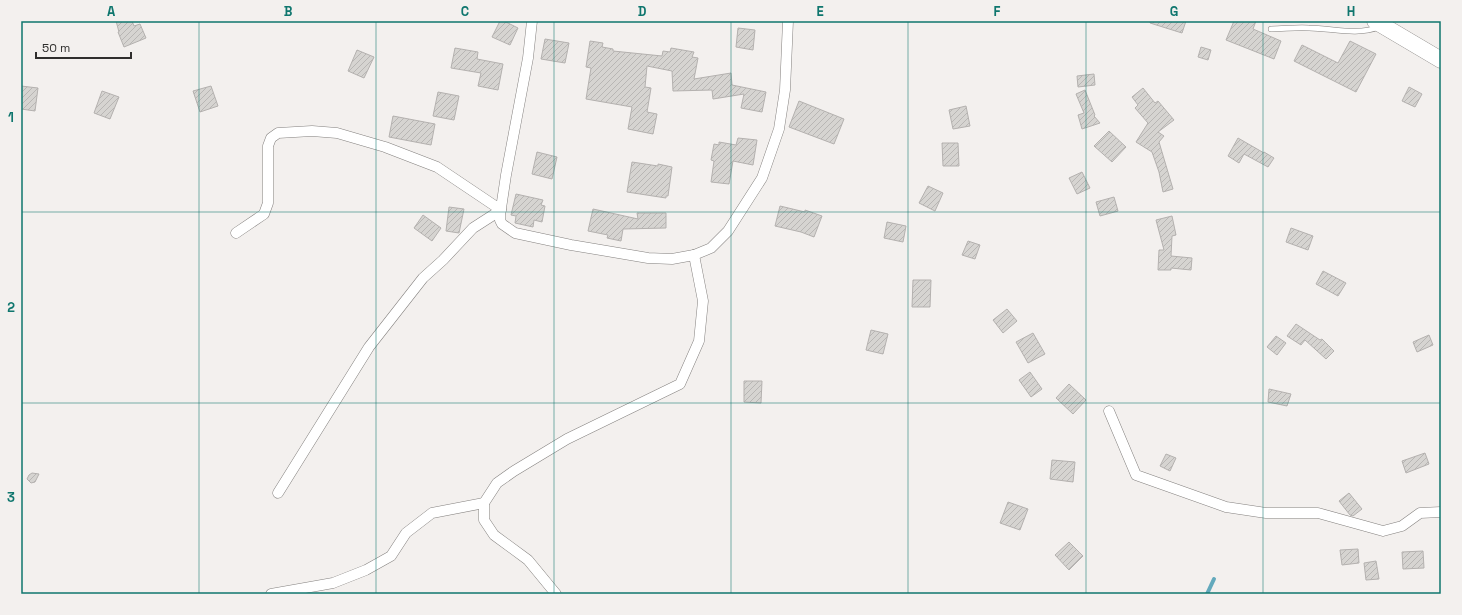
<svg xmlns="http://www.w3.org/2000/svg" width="1462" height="615" font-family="'Space Grotesk',sans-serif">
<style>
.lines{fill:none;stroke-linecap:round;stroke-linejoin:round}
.stream{stroke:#63a9bc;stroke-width:4}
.building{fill:url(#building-hatch);stroke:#b4b1af}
.service-casing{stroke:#84817f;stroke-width:6}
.minor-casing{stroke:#84817f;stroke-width:11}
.primary-casing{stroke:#84817f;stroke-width:17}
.service{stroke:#fff;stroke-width:5}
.minor{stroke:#fff;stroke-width:10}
.primary{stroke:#fff;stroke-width:16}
.grid{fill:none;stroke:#0f766e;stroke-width:1;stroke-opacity:0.55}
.neatline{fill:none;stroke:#0f766e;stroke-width:1.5}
.grid-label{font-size:13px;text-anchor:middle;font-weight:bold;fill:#0f766e}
</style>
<defs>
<pattern id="building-hatch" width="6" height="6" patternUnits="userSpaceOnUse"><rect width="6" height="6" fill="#d6d4d1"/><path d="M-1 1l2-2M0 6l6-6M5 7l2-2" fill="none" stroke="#b8b6b4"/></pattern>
</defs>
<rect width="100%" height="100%" fill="#f3f0ee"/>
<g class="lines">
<!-- stream -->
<polyline class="stream" points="1207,594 1214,579"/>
</g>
<!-- building -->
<g class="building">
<polygon points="116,21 132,21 134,26 140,24 146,38 124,47 118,32 119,32"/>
<polygon points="500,21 504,21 518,28 510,45 492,37"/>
<polygon points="1150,21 1186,21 1182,33 1150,23"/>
<polygon points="1234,21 1256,21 1253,29 1281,41 1274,59 1226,40"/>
<polygon points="738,28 755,30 753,50 736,47"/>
<polygon points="545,39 569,43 565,63 541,59"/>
<polygon points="590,41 603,43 602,47 613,49 613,51 662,56 663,51 670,52 671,48 694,52 692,57 698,58 694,79 731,73 732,85 766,92 762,112 741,108 744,94 713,99 712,90 673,91 672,71 647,66 645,87 651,88 647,112 657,114 653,134 628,129 632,107 586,99 591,68 586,67"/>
<polygon points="1350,41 1376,54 1356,92 1294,61 1302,45 1338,63"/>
<polygon points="1201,47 1211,50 1208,60 1198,57"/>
<polygon points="455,48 478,52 477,59 503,64 498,90 478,86 481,73 451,68"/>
<polygon points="357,50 374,57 364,78 348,71"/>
<polygon points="1094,74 1095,85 1078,87 1077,76"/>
<polygon points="21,86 38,88 35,111 21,109"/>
<polygon points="211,86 218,106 200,112 193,91"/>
<polygon points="1409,87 1422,94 1415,107 1402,101"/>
<polygon points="1143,88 1155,103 1158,101 1174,120 1158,132 1164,136 1159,142 1173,189 1163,192 1159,172 1152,152 1136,142 1148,123 1135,108 1138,105 1132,97"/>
<polygon points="1085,90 1095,115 1094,116 1100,123 1082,129 1078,115 1084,113 1076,94"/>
<polygon points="102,91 119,97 110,119 94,113"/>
<polygon points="438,92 459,96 454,120 433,116"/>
<polygon points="799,101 844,119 834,144 789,127"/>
<polygon points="966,106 970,126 953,129 949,110"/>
<polygon points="393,116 435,124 431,145 389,137"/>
<polygon points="1109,131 1126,147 1112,162 1094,146"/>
<polygon points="738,138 757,140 753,165 733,161 729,184 711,182 714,161 711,160 714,144 719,145 719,142 736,145"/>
<polygon points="1238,138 1264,153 1264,152 1274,158 1268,167 1244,154 1239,163 1228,156"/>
<polygon points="942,143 958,143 959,166 943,166"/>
<polygon points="537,152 557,157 552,179 532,174"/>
<polygon points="632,162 658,166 658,164 672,167 668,196 666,196 666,198 627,192"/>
<polygon points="1082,172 1090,188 1077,194 1069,178"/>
<polygon points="928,186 943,193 935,211 919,203"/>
<polygon points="516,194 543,200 541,205 545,206 542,222 534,220 533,227 515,223 516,216 511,215"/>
<polygon points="1114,197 1118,211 1100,216 1096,202"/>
<polygon points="780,206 805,212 805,210 822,216 814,237 801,232 775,226"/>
<polygon points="449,207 464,209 459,233 446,231"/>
<polygon points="593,209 638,219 637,213 666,213 666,228 623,229 621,241 607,238 608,235 588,231"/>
<polygon points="423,215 441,228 432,241 414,228"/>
<polygon points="1172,216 1176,235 1172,236 1171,256 1192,258 1191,270 1171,268 1171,270 1158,270 1159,250 1164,250 1156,220"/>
<polygon points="887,222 906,226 903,242 884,238"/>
<polygon points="1291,228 1313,236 1308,250 1286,242"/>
<polygon points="968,241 980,245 975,259 962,255"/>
<polygon points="1323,271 1346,283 1338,296 1316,284"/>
<polygon points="913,280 931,280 930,307 912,307"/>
<polygon points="1007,309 1017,321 1003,333 993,320"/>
<polygon points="1296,324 1320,340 1322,339 1334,351 1326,359 1305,340 1301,345 1287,336"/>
<polygon points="871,330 888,334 883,354 866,350"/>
<polygon points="1033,333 1045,354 1028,363 1016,342"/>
<polygon points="1429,335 1433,345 1417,352 1413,342"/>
<polygon points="1276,336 1286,343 1277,355 1267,347"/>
<polygon points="1030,372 1042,389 1031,397 1019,380"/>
<polygon points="744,381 762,381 761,403 744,402"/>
<polygon points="1069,384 1086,400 1073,414 1056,398"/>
<polygon points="1269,389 1291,394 1287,406 1268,402"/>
<polygon points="1425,453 1429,464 1406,473 1402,461"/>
<polygon points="1166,454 1176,458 1170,471 1160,466"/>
<polygon points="1052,460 1075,462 1073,482 1050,479"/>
<polygon points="32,473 39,474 35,482 31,483 27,479 29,475"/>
<polygon points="1349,493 1362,509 1353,516 1350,515 1339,501"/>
<polygon points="1008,502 1028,509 1020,530 1000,523"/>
<polygon points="1069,542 1083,556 1069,570 1055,555"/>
<polygon points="1358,549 1359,563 1342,565 1340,550"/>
<polygon points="1423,551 1424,568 1403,569 1402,552"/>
<polygon points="1376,561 1379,579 1366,580 1364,563"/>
</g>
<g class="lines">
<!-- service casing -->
<g class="service-casing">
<path id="service" d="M1271,29C1284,29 1296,27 1309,28C1332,28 1356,36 1379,27"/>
</g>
<!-- minor casing -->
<g class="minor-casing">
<g id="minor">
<polyline points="532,21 528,58 506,175 500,215 500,220 502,224 515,233 571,245 648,258 672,259 694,255 711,248 728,231 762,178 779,129 785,90 788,21"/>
<polyline points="236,233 264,214 268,203 268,146 271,138 278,133 312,131 337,133 385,147 437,167 501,210 473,228 443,260 423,278 369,347 278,493"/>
<polyline points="1109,411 1136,475 1226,507 1266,513 1318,513 1383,531 1402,526 1420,513 1441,512"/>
<polyline points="271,594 333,583 366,570 391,556 406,533 432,513 484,503"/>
<polyline points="556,594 528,560 494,535 484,520 484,503 497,483 514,471 567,439 680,384 699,341 703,301 694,255"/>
</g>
</g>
<!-- primary casing -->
<g class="primary-casing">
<polyline id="primary" points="1375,21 1441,60"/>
</g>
<!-- service -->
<use href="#service" class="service"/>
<!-- minor -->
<use href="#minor" class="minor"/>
<!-- primary -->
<use href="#primary" class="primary"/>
</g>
<!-- grid -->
<path class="grid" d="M199,21V594M376,21V594M554,21V594M731,21V594M908,21V594M1086,21V594M1263,21V594M21,212H1441M21,403H1441"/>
<!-- border -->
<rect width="1462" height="615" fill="none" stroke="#f3f0ee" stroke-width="44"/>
<!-- scale -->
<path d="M36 52v6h95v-6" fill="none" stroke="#2f2e2d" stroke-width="2"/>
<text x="42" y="52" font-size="12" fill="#2f2e2d" stroke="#f3f0ee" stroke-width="3" paint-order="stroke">50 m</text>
<rect x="22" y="22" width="1418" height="571" class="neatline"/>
<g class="grid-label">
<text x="111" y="16">A</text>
<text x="288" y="16">B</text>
<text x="465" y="16">C</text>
<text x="642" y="16">D</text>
<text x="820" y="16">E</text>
<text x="997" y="16">F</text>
<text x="1174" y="16">G</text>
<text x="1351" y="16">H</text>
<text x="11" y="122">1</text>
<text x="11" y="312">2</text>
<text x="11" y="502">3</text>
</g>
</svg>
